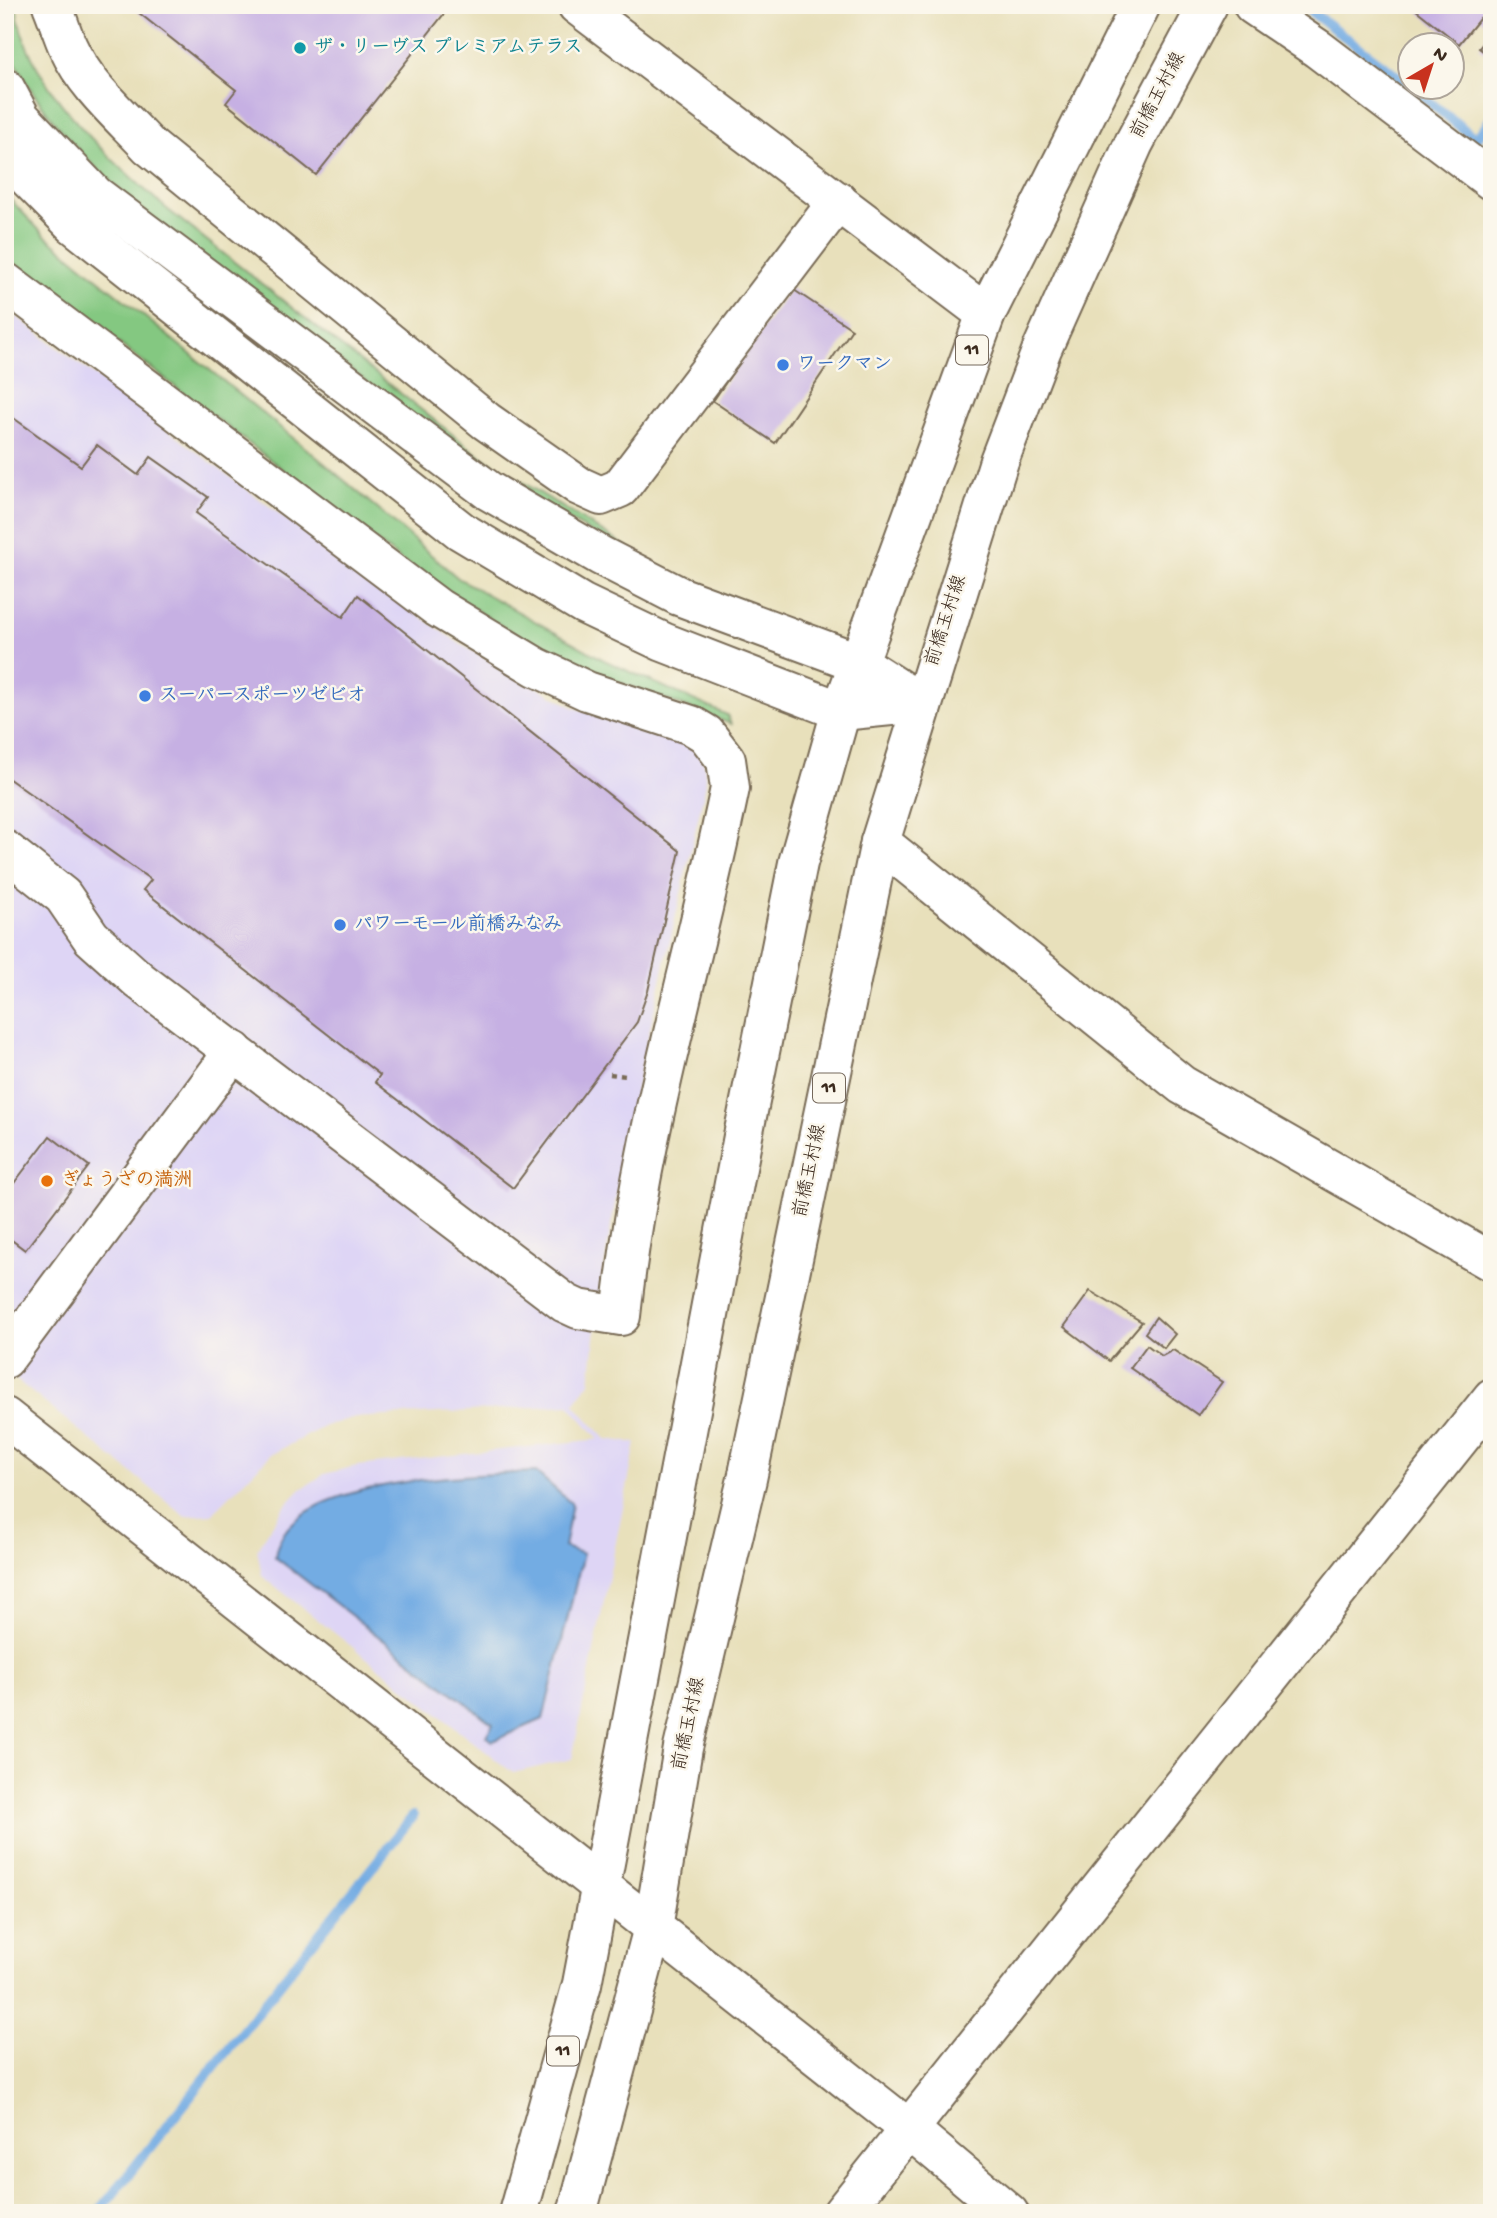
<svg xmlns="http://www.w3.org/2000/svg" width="1497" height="2218" font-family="'Gochi Hand','Klee One',sans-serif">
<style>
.built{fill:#ded5f5}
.green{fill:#84c881;stroke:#607950;stroke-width:2}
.water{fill:#73ace3;stroke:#576b80;stroke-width:2}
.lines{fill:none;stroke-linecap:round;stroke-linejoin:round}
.stream{stroke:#73ace3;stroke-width:10}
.building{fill:#c6b0e3}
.minor-casing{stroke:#786a55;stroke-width:42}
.major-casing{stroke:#786a55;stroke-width:42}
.highway-casing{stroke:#786a55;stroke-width:42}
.path{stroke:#786a55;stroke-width:4.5;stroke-dasharray:5 5;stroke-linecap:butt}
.minor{stroke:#fff;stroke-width:38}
.major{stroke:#fff;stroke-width:38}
.highway{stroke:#fff;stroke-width:38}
.culture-dot{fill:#0f9aa8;stroke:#fbf7ec;stroke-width:2.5}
.shop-dot{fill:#3f7fe0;stroke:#fbf7ec;stroke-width:2.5}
.food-dot{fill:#e8710a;stroke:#fbf7ec;stroke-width:2.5}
.labels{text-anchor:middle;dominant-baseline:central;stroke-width:5;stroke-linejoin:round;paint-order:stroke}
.shield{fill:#fbf7ec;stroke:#75685c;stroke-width:2}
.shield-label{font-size:18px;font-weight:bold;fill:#3b2a1e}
.culture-label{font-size:19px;font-weight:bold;fill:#0d838f;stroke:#fbf7ec;text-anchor:start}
.street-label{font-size:19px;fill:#3b2a1e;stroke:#fbf7ec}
.shop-label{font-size:19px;font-weight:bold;fill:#366cbe;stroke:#fbf7ec;text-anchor:start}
.food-label{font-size:19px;font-weight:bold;fill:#c56008;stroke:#fbf7ec;text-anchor:start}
</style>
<rect width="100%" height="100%" fill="#fbf7ec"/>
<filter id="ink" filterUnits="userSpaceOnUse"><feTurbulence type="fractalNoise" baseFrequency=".0143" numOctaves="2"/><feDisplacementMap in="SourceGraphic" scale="14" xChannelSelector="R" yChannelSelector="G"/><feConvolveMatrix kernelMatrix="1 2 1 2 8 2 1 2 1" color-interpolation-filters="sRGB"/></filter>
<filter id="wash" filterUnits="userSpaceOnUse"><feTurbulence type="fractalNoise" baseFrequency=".00686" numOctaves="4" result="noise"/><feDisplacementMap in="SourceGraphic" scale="28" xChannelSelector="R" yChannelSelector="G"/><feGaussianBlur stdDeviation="1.57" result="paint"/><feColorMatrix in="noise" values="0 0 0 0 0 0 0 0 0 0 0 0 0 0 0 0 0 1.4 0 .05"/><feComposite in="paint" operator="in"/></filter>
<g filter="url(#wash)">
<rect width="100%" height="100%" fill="#e8e0bb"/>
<!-- built -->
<polygon class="built" points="5,308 353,569 460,644 575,708 680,742 694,750 704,762 706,784 631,1112 601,1284 590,1382 574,1404 606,1439 636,1443 572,1759 513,1773 262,1576 257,1549 284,1507 300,1490 324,1474 357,1466 599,1439 569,1405 352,1418 325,1426 270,1455 212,1514 185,1516 13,1377 16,1374 5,1366"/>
<!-- green -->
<g class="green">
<path d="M5,5H16C24,84 111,161 167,209L476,453L686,584C609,543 530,500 458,450C395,405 334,356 272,309C179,239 56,157 8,47C2,35 5,18 5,5Z"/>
<polygon points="5,194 43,234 324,463 458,578 606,661 727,715 731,724 584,669 535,646 487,617 402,561 5,256"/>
</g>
<!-- water -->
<path class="water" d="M536,1472L572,1504L564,1547L583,1554L543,1719L493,1741L486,1736L493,1724L275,1557C284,1475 475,1476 536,1472Z"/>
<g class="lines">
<!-- stream -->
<g class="stream">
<polyline points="1302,5 1410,85"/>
<polyline points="1412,88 1476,139 1492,117"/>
<polyline points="98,2213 413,1816"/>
</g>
</g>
<g id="blocks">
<!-- building -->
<g class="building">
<polygon points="129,5 451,5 316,175 226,103 236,90"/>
<polygon points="1410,5 1492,5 1492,28 1480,18 1459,44"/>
<polygon points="1492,32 1492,58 1479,48"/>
<polygon points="791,288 852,329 775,443 713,401"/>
<polygon points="5,412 81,466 97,445 138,475 151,457 208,497 196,513 343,617 358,595 680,851 648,991 637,1022 513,1188 375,1082 380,1075 143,890 151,880 5,776"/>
<polygon points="50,1136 89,1166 25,1250 5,1235 5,1195"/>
<polygon points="1090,1291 1142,1322 1109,1361 1064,1327"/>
<polygon points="1156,1317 1175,1334 1164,1348 1145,1333"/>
<polygon points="1147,1345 1162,1356 1173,1350 1222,1382 1198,1415 1130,1368"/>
</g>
</g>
</g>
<g filter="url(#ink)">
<use href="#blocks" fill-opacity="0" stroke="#786a55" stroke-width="2"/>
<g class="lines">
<!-- minor casing -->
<g class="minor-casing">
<g id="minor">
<path d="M52,5C58,19 62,34 68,47C85,85 121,116 149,146L486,421L579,486L601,496L620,488L838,201"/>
<polyline points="577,5 986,314"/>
<polyline points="1253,5 1318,49 1492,181"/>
<path d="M5,282L438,608L536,667L587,691L691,725L706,734L726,760L730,788C694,964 639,1137 621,1316L578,1309L565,1303L140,981L91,937L63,896L5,850"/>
<polyline points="880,842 1182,1085 1492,1262"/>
<polyline points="5,1359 234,1051"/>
<polyline points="5,1417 909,2129 1009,2213"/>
<polyline points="842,2213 1492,1398"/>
</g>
</g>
<!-- major casing -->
<g class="major-casing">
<g id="major">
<polyline points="518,2213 582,1984 744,1131 798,863 841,711 986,314 1141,5"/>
<polyline points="577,2213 653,1928 683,1748 747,1479 880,842 999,461 1042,349 1134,143 1208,5"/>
</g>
</g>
<!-- highway casing -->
<g class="highway-casing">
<g id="highway">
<polyline points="5,88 21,118 95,195 489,491 601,556 679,596 857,662 921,703"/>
<polyline points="5,155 73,224 461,531 583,604 663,642 841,711 921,703"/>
</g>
</g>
<!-- path -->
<polyline class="path" points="610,1074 626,1076"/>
<!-- minor -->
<use href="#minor" class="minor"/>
<!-- major -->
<use href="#major" class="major"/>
<!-- highway -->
<use href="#highway" class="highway"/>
</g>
</g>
<!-- markers -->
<circle class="culture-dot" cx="300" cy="48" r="7"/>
<g class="shop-dot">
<circle cx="783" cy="365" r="7"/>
<circle cx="145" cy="696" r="7"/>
<circle cx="340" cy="925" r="7"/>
</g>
<circle class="food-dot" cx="47" cy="1181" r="7"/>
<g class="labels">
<!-- shield labels -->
<g class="shield">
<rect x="956" y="335.5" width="32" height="29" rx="5"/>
<rect x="813" y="1073.5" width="32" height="29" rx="5"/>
<rect x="547" y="2036.5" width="32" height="29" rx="5"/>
</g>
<g class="shield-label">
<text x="972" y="350">11</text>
<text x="829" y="1088">11</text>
<text x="563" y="2051">11</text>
</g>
<!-- culture labels -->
<g class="culture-label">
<text x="314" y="48">ザ・リーヴス プレミアムテラス</text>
</g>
<!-- street labels -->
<g class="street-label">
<text transform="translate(1159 96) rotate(-62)">前橋玉村線</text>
<text transform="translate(947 621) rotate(-72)">前橋玉村線</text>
<text transform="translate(811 1171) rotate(-78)">前橋玉村線</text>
<text transform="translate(690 1724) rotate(-78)">前橋玉村線</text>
</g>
<!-- shop labels -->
<g class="shop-label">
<text x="797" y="365">ワークマン</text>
<text x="159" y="696">スーパースポーツゼビオ</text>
<text x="354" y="925">パワーモール前橋みなみ</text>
</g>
<!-- food labels -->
<g class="food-label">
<text x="61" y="1181">ぎょうざの満洲</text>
</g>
</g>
<!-- margin -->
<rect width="1497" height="2218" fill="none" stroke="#fbf7ec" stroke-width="28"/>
<!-- north arrow -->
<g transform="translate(1431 66) rotate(39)"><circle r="33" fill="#fbf7ec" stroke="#aea59a" stroke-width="2"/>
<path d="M0-5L12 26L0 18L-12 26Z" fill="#c8321e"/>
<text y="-10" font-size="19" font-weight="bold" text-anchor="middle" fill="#3b2a1e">N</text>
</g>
</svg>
